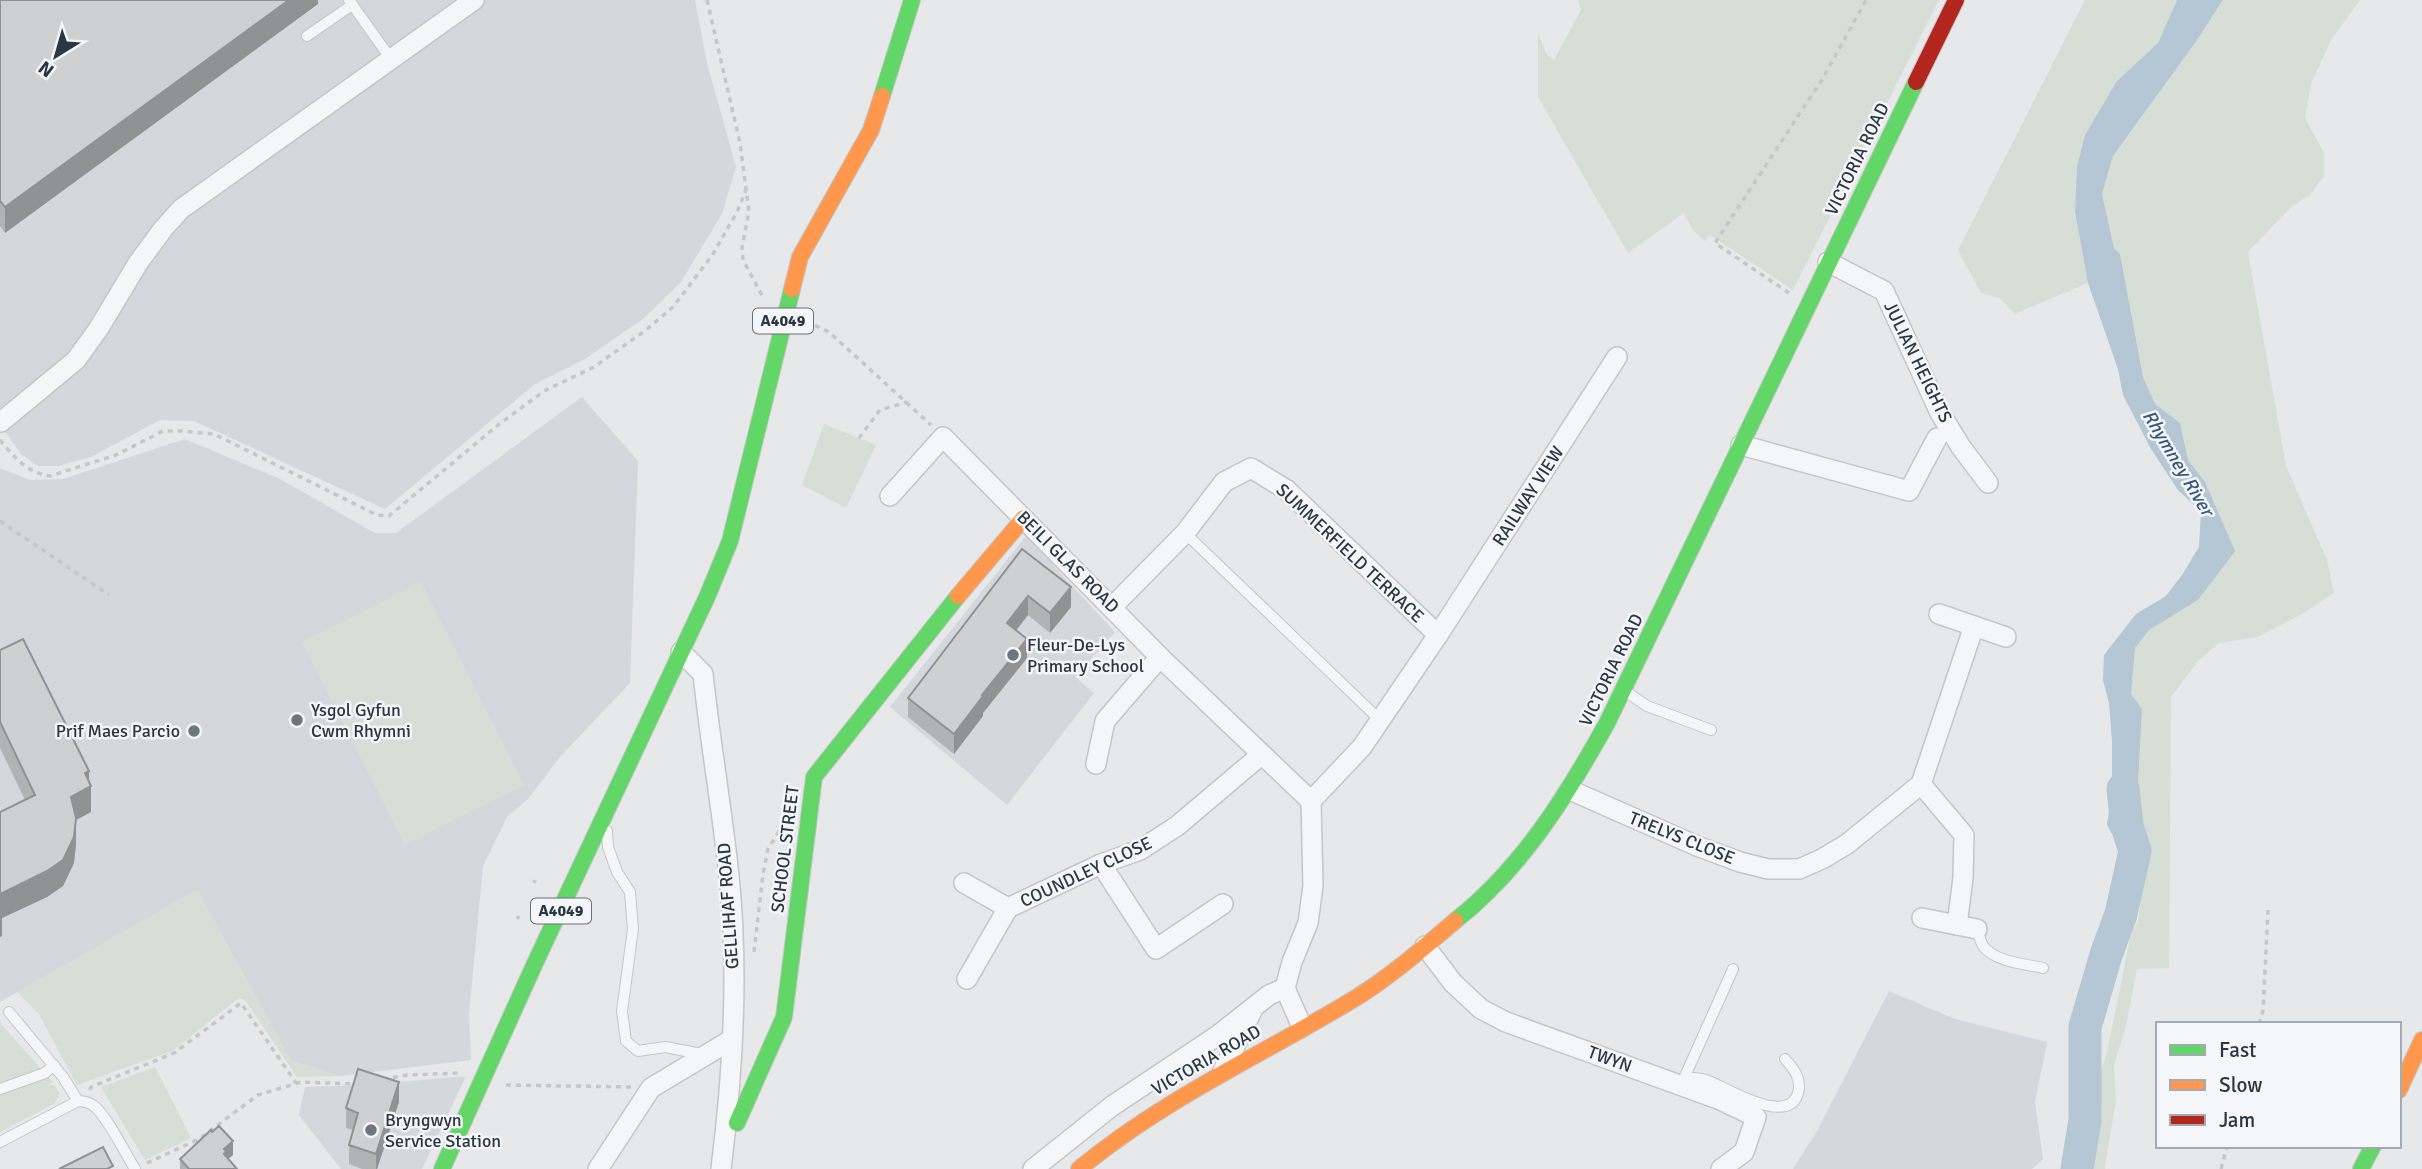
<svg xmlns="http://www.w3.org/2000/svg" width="2422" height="1169" font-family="Signika,sans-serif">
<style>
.built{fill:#d4d8dd}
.green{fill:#d7ded6}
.water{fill:#b5c6d4}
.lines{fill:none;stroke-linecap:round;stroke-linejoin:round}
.river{stroke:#b5c6d4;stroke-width:33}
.lane-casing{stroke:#c4c6c8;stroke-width:12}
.street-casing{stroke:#c4c6c8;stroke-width:22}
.fast-casing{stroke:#c4c6c8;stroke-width:18}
.slow-casing{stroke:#c4c6c8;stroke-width:18}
.jam-casing{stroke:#c4c6c8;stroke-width:18}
.path{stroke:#c5c7ca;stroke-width:3.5;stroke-dasharray:5 5;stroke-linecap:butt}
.lane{stroke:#f5f6f7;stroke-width:10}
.street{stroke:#f5f6f7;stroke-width:19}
.fast{stroke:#63d668;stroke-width:16}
.slow{stroke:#ff974d;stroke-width:16}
.jam{stroke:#b3261e;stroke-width:16}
.wall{fill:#b1b3b5}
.shaded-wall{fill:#909293}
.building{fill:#ced0d2;stroke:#909293;stroke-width:2}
.poi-dot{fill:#6d757e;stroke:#f4f6f9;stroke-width:2.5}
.labels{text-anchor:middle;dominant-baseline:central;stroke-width:5;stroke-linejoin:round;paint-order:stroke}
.shield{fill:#f4f6f9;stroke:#68707a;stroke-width:2}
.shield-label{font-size:16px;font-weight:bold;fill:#2c3744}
.street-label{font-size:18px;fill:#2c3744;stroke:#f4f6f9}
.poi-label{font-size:18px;fill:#2c3744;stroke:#f4f6f9;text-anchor:start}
.water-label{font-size:19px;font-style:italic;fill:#365978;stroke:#f4f6f9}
</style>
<rect width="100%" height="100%" fill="#e6e8ea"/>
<!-- built -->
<g class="built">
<polygon points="0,0 695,0 707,63 736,167 722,214 681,282 643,319 585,359 535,384 385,509 194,421 160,420 91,457 58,466 38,466 21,454 0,425"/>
<polygon points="582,397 638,461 630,683 559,758 528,799 507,817 483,866 469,1015 471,1060 340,1076 291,1061 197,890 0,1002 0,468 30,480 63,479 185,439 280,479 375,533 396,533"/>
<polygon points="1026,536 1115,632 1075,677 1094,693 1007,805 890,707"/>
<polygon points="1889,991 1955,1019 2047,1042 2035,1102 2043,1159 2032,1169 1793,1169 1817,1131"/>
<polygon points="466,1076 422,1169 341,1169 299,1115 305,1087 366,1085"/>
</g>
<!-- green -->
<g class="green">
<polygon points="1578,0 1939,0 1793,290 1710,235 1705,241 1692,229 1684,213 1628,253 1538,97 1538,33 1547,55 1554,60 1581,10"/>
<polygon points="2085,0 2177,0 2158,43 2117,81 2077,167 2075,212 2088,283 2014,314 2000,298 1981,293 1958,250"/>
<polygon points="2223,0 2360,0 2331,40 2311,84 2305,118 2324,153 2324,176 2310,195 2292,206 2248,252 2286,466 2327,560 2334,593 2304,613 2257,637 2219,643 2198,661 2171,697 2169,968 2137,969 2126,1026 2114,1065 2116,1100 2105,1166 2105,1169 2089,1169 2102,1111 2099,1077 2107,1052 2131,934 2138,922 2142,891 2144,835 2137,803 2142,709 2131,694 2135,648 2149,630 2198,600 2205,482 2188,460 2180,423 2155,404 2143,377 2120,254 2114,248 2102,194 2113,156 2195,43"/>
<polygon points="824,424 876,445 846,508 802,485"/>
<polygon points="421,582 524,785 405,845 302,642"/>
<polygon points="197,890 291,1061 340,1076 297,1077 245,1000 239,998 172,1051 77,1085 39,1014 17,992"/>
<polygon points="0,1023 53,1082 47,1085 54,1085 60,1094 54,1104 0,1132"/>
<polygon points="155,1067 191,1138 145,1160 101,1087"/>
</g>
<!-- water -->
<polygon class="water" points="2177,0 2223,0 2195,43 2113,156 2102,194 2114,248 2120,254 2143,377 2155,404 2180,423 2188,460 2205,482 2235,551 2198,600 2149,630 2135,648 2131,694 2142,709 2137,803 2144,835 2111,833 2107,824 2112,792 2112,740 2109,703 2103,680 2104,655 2136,614 2166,596 2182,575 2199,547 2201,512 2178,490 2151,449 2123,395 2118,369 2088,283 2075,212 2077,167 2085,135 2117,81 2158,43"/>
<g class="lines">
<!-- river -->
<polyline class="river" points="2077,1169 2085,1120 2085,1027 2106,955 2121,914 2135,851 2127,826 2123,789"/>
<!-- lane casing -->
<g class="lane-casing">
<g id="lane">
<polyline points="349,0 391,59"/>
<polyline points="307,36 352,5"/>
<polyline points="1185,533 1380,720"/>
<polyline points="1625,691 1647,706 1711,730"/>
<polyline points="607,831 608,847 617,872 630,892 633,929 622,1011 626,1041 638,1051 665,1047 702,1054"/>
<path d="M1977,929C1979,934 1980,941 1983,946C1995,962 2025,964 2043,968"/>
<polyline points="9,1012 63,1077 78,1101"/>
<path d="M1681,1085L1692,1078C1698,1078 1703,1079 1709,1081C1726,1088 1789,1127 1798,1093C1802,1079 1794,1069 1785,1059"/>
<polyline points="1681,1085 1733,969"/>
<polyline points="0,1089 45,1073 54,1065"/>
<path d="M0,1142L78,1101C83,1101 89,1102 94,1106C107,1116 125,1153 135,1169"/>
</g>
</g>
<!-- street casing -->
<g class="street-casing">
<g id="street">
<polyline points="1828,262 1884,291 1940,413 1961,447 1988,483"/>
<polyline points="1,422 76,360 99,328 138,263 163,229 181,209 474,0"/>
<polyline points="1741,445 1909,491 1937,438"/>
<polyline points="890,496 943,437 1160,657 1311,801"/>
<polyline points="1112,607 1185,533 1224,482 1251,468 1287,490 1438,635"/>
<polyline points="1939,614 2006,637"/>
<path d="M681,652L703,674C710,742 722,808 729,876C739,972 733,1073 721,1169"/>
<polyline points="1096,764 1105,721 1160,657"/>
<polyline points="1921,784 1964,835 1963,878 1957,925"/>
<polyline points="1570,790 1697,846 1740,862 1768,869 1799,869 1822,859 1847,844 1921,784 1974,626"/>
<polyline points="1311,801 1362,747 1438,635 1617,357"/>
<polyline points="1101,864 1156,949 1223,904"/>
<polyline points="964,883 1008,908"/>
<polyline points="1922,918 1977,929"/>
<polyline points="1425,946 1453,983 1481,1009 1506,1022 1718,1099 1756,1117 1744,1152 1721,1169"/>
<polyline points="967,979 1008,908 1101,864 1140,850 1177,826 1261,755"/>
<polyline points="1285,988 1302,1027"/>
<polyline points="1223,1071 1252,1011"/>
<polyline points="598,1169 651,1088 731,1040"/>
<polyline points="1033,1169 1112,1106 1217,1036 1269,995 1285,988 1292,962 1308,923 1313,886 1311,801"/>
</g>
</g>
<!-- fast casing -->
<g class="fast-casing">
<g id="fast">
<polyline points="882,96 912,0"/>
<path d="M1455,921C1522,868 1566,797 1607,723L1916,82"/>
<polyline points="737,1123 784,1017 814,777 958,596"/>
<polyline points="442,1169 536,961 707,597 730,541 792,289"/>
<polyline points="2361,1169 2373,1146"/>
</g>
</g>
<!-- slow casing -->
<g class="slow-casing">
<g id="slow">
<polyline points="792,289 800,257 871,130 882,96"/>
<polyline points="958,596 1024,518"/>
<polyline points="2399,1090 2422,1040"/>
<path d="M1079,1169C1165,1098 1260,1056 1354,999C1390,977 1423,948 1455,921"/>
</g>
</g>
<!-- jam casing -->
<g class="jam-casing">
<polyline id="jam" points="1916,82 1956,0"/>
</g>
<!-- path -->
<g class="path">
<polyline points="707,0 740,143 749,211 742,247 743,260 764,299"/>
<polyline points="1789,293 1715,243 1823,78 1866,0"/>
<polyline points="806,321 829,332 931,425"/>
<polyline points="859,438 880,410 907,402"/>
<path d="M0,440C14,457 27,473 50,476L116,455L163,431H182L214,434L377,515L389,516L498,425L544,391L594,367L646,330L673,307L713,254L737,212L746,190"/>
<polyline points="0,521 109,595"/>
<polyline points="534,883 535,880"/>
<polyline points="517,919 519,916"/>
<polyline points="754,952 763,874 768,849 785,822"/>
<polyline points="2259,1024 2263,1011 2268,910"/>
<polyline points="383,1079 408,1075 459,1073"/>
<polyline points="506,1085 631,1087"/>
<polyline points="90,1090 91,1087 174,1053 241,1003 296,1083"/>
<polyline points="147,1163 199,1139 258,1095 301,1082 355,1084"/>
<polyline points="2221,1169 2227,1146"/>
</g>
<!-- lane -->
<use href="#lane" class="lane"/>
<!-- street -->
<use href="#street" class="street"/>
<!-- fast -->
<use href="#fast" class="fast"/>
<!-- slow -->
<use href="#slow" class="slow"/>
<!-- jam -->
<use href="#jam" class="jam"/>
</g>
<!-- wall -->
<g class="wall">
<polygon points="0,0 318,0 318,4 5,233 0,226"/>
<polygon points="1022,549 1071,607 1050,633 1028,615 1016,630 1027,658 983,713 983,716 954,754 908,717 908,698"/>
<polygon points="0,650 89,781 91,812 76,820 76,844 74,863 63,886 47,897 2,918 2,936 0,937 0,812 25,800 0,748"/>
<polygon points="399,1102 377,1169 362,1169 349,1164 349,1145 353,1130 346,1128 346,1108"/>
<polygon points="233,1155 228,1159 237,1169 180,1169 180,1159"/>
</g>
<!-- shaded-wall -->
<g class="shaded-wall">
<polygon points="289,0 318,0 318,4 5,233 5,207"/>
<polygon points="1071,587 1071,607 1050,633 1050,613"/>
<polygon points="1028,596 1028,615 1007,642 1007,623"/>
<polygon points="1027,639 1027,658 983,713 983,716 954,754 954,734 982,695"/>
<polygon points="89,771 89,787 91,786 91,812 76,820 76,844 74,863 63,886 47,897 2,918 2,936 0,937 0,894 71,797 85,773"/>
<polygon points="399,1082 399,1102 377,1169 376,1169 376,1154"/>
<polygon points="233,1141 233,1155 226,1161 224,1167 224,1149"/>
</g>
<!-- building -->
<g class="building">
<polygon points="0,0 289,0 5,207 0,201"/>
<polygon points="1022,549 1071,587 1050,613 1028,596 1007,623 1027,639 982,695 983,696 954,734 908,698"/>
<polygon points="23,639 89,771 85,773 91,786 71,797 76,818 74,837 63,860 47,871 0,894 0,812 35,795 0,722 0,650"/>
<polygon points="358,1069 399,1082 376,1154 349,1145 358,1113 346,1108"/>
<polygon points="219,1126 233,1141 224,1149 226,1151 224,1154 237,1169 189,1169 180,1159 211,1130 212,1132"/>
<polygon points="103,1147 113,1166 107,1169 59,1169"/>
</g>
<!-- markers -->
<g class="poi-dot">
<circle cx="1013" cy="655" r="7"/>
<circle cx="297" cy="720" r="7"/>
<circle cx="194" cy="731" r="7"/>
<circle cx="371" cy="1130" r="7"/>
</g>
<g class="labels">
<!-- shield labels -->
<g class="shield">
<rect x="753" y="308.5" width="60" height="25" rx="5"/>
<rect x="531" y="898.5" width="60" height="25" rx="5"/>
</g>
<g class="shield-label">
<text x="783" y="321">A4049</text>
<text x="561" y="911">A4049</text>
</g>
<!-- street labels -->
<g class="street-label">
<text transform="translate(1857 159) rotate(-64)">VICTORIA ROAD</text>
<text transform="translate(1918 362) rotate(64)">JULIAN HEIGHTS</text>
<text transform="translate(1528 496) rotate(-57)">RAILWAY VIEW</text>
<text transform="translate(1350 553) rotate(43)">SUMMERFIELD TERRACE</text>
<text transform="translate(1068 562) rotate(45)">BEILI GLAS ROAD</text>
<text transform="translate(1611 670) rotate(-64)">VICTORIA ROAD</text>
<text transform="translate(1682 838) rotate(22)">TRELYS CLOSE</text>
<text transform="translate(785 849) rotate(-83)">SCHOOL STREET</text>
<text transform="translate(1086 872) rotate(-25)">COUNDLEY CLOSE</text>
<text transform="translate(728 906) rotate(-94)">GELLIHAF ROAD</text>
<text transform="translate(1610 1059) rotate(20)">TWYN</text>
<text transform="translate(1206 1060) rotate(-30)">VICTORIA ROAD</text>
</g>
<!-- poi labels -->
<g class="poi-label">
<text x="1027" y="645">Fleur-De-Lys<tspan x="1027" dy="21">Primary School</tspan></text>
<text x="311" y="710">Ysgol Gyfun<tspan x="311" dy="21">Cwm Rhymni</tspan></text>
<text x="180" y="731" text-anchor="end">Prif Maes Parcio</text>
<text x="385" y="1120">Bryngwyn<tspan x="385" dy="21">Service Station</tspan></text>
</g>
<!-- water labels -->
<g class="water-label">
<text transform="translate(2178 463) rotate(59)">Rhymney River</text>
</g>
</g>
<!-- legend -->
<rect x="2156" y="1022" width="245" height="126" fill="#f4f6f9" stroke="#a4aab1" stroke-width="2"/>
<rect x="2170" y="1045" width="35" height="10" fill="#63d668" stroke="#a4aab1" stroke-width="2"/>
<text x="2219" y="1057" font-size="21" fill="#2c3744">Fast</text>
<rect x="2170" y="1080" width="35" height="10" fill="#ff974d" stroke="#a4aab1" stroke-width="2"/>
<text x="2219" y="1092" font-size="21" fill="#2c3744">Slow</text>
<rect x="2170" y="1115" width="35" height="10" fill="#b3261e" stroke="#a4aab1" stroke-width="2"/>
<text x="2219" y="1127" font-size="21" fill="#2c3744">Jam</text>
<!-- north arrow -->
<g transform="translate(56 56) rotate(217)" stroke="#f4f6f9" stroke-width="5" paint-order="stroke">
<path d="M0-5L12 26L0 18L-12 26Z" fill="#2c3744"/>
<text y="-10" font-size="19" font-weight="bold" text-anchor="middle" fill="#2c3744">N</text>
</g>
</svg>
